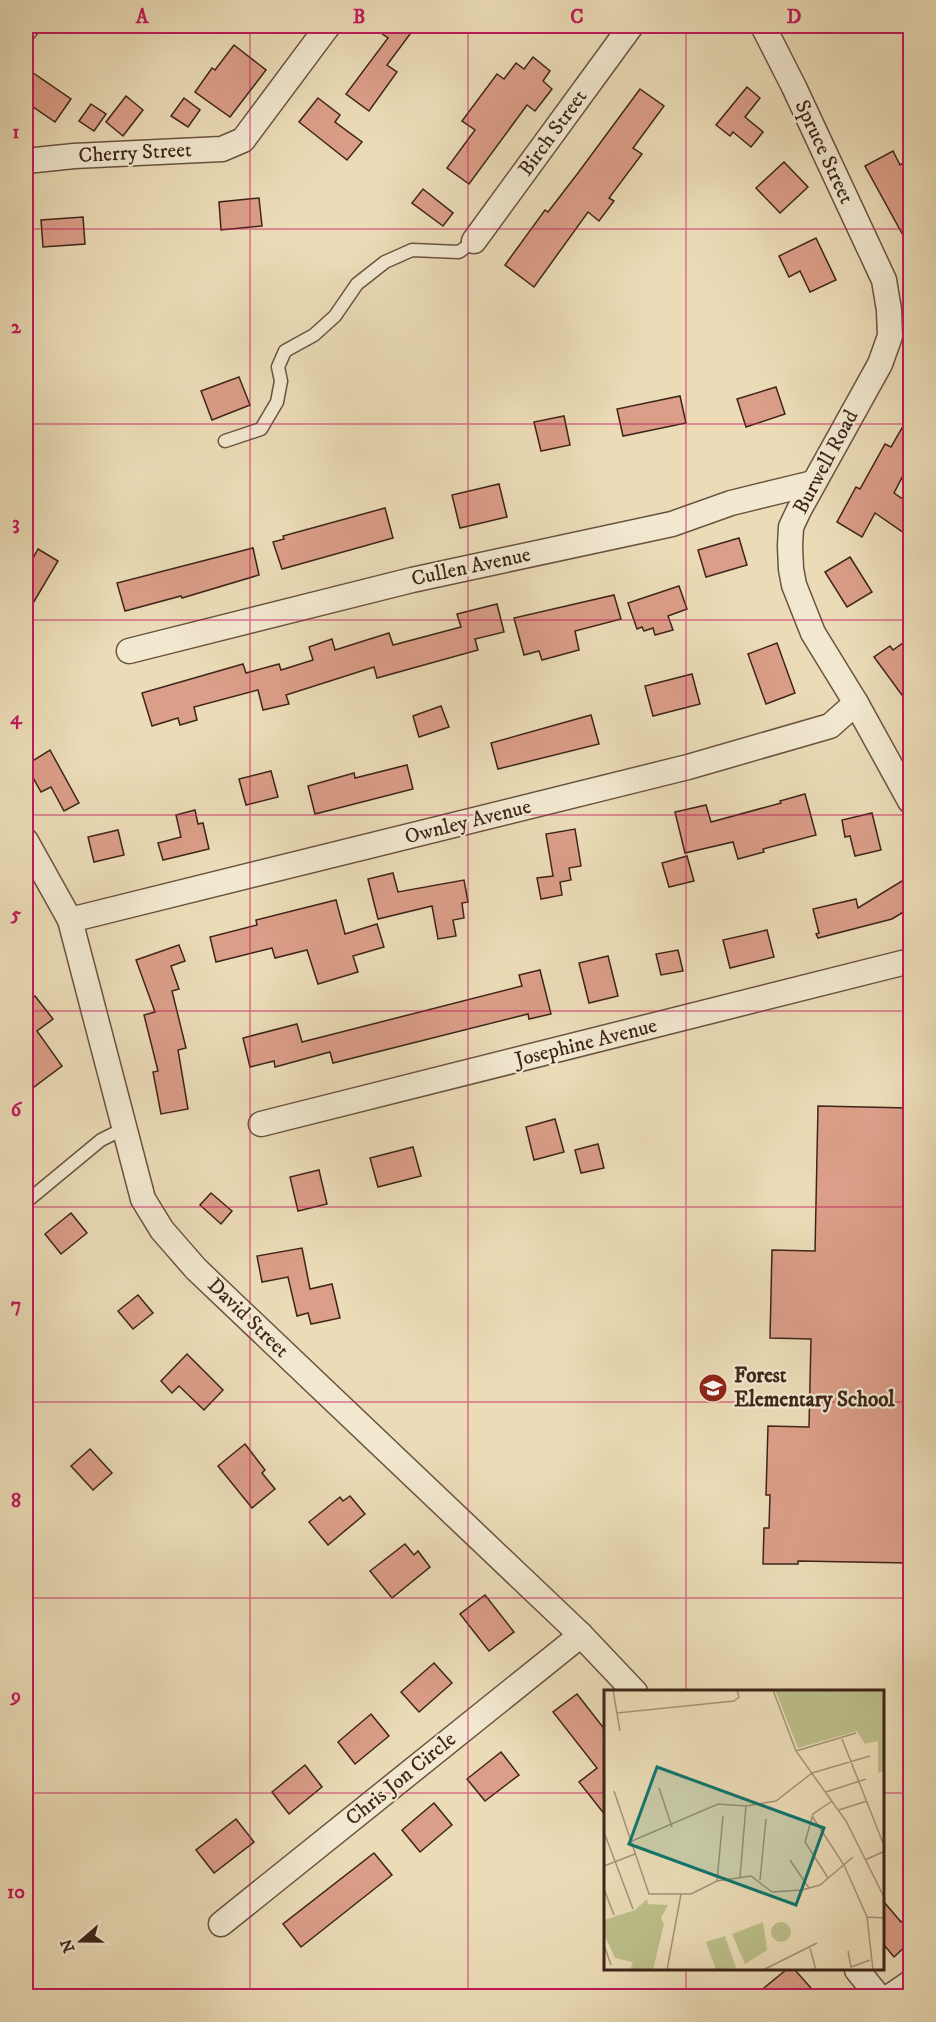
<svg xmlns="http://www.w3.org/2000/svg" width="936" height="2022" font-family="'IM FELL DW Pica',serif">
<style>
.building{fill:#db9e88;stroke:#3e251a;stroke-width:1.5}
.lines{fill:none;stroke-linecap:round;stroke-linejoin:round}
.service-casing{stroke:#695341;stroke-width:15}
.minor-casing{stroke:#695341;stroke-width:27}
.service{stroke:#f2e8d0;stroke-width:12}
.minor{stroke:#f2e8d0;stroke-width:24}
.grid{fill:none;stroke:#c2185b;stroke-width:1.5;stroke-opacity:0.55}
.labels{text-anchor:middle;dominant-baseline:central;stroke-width:4.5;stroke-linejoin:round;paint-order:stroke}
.street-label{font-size:21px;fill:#3e251a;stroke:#f2e8d0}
.poi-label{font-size:21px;font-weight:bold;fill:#3e251a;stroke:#f2e8d0;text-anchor:start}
.inset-road{fill:none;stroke:#a69378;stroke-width:1.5}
.view{fill:#0f766e;fill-opacity:0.15;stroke:#0f766e;stroke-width:3}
.inset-edge{fill:none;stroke:#3e251a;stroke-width:3}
.neatline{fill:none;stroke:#c2185b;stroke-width:2}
.grid-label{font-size:20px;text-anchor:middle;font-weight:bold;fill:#c2185b}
</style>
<rect width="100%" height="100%" fill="#ebdcb7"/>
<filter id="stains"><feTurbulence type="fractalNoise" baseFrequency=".00333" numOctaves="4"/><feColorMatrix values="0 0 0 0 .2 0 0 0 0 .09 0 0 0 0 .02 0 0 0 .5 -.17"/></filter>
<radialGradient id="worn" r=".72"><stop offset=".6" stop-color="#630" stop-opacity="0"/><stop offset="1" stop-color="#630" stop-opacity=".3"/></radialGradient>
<!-- building -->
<g class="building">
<polygon points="371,26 416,26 387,65 397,72 369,111 346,94 388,38"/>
<polygon points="234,45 266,70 230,117 195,92 212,68 215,70"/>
<polygon points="533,57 550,71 543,81 552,89 535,111 527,105 469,184 447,168 475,130 462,121 497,74 504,79 516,63 524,69"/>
<polygon points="26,68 71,99 55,122 26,102"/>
<polygon points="747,87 760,98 745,117 763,132 751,147 733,132 730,136 716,125"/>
<polygon points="640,89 664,106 633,148 642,154 609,198 614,201 599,221 588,212 534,287 505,265 545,210 548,212 578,173"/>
<polygon points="126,96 143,110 123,136 106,122"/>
<polygon points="184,98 200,110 188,127 171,116"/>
<polygon points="318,98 340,115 335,122 362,142 347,160 299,122"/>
<polygon points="91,104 106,114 94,131 79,121"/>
<polygon points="893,151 900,165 910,159 910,248 865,166"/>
<polygon points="784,162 808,187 780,213 756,188"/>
<polygon points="423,189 453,213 443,226 412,203"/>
<polygon points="259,198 262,226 221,230 219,202"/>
<polygon points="83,217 85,244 43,247 41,220"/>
<polygon points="816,238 836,280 810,292 800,271 789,277 779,256"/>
<polygon points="239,377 250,405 212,420 201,391"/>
<polygon points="776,387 785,414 746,427 737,399"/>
<polygon points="680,396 686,423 623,436 617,409"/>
<polygon points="910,414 910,462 894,493 910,504 910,537 875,513 862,537 837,522 856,487 860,489 885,444 891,447"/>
<polygon points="564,416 570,445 541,451 534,422"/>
<polygon points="499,484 507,517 460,528 452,495"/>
<polygon points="385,508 393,538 282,569 273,542 284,539 283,536"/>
<polygon points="739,538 747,565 706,577 698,550"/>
<polygon points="253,548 259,575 182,598 181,596 125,611 117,583"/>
<polygon points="38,549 58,561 26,615 26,571"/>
<polygon points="850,557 872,592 847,607 825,572"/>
<polygon points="679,586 687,609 668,616 673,630 655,635 653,628 644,631 642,627 637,629 628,603"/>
<polygon points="614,595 621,619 575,631 579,650 542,660 539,651 524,655 514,618"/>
<polygon points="497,604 504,632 475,639 478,650 377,678 374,667 286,695 289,704 263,710 258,690 194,707 197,720 180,725 178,718 152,726 142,693 243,664 246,673 279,664 281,670 313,660 309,647 332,639 335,650 389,633 393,645 461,627 457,614"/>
<polygon points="910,638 910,706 874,657 890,646 893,650"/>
<polygon points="777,643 795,693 766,704 748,654"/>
<polygon points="692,674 700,704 653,716 645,686"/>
<polygon points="441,706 449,727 419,737 413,716"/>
<polygon points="591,715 599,744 498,769 491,743"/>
<polygon points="50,750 79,803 64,811 51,787 41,792 26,765"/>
<polygon points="407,765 413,789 315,814 308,786 354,773 355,778"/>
<polygon points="271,771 278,797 246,805 239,779"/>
<polygon points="805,794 816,835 763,849 764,852 738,859 733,842 685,853 675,812 706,805 711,822 781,803 780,801"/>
<polygon points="195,810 198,824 203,823 209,849 163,860 158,843 181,837 176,815"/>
<polygon points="872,813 881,850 855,856 850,836 845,837 842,820"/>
<polygon points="575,829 581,866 569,868 571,880 560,882 562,895 541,899 537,878 553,876 546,834"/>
<polygon points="118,830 124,855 94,862 88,837"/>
<polygon points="687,856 694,881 669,887 662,863"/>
<polygon points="393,873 398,892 464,880 468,902 462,903 464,918 453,920 456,936 438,939 432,906 378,919 368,879"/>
<polygon points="910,876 910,908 892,919 818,938 816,934 819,933 813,909 856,899 858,908"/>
<polygon points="336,900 345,934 377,924 384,947 353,956 358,972 318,984 307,950 275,958 272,948 216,962 210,937 257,925 256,920"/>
<polygon points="767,930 774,957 730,968 723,940"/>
<polygon points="179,945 185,961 171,966 179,989 172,991 186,1048 178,1050 188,1109 161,1114 153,1072 158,1071 144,1015 155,1012 136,960"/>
<polygon points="678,950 683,971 661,975 656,954"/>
<polygon points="608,956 618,996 589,1003 579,963"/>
<polygon points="540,970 551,1014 529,1019 528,1014 333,1063 330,1052 275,1067 274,1061 250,1067 243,1038 297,1024 302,1042 522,986 519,975"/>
<polygon points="35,996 53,1019 37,1031 62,1066 26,1093 26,1003"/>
<polygon points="818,1106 910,1108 910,1563 798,1561 798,1564 763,1564 764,1528 769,1528 770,1495 766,1495 768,1426 809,1427 811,1339 770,1338 772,1250 815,1251"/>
<polygon points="555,1119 564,1152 534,1160 526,1127"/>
<polygon points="598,1144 604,1168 581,1173 575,1150"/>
<polygon points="413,1147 421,1176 378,1187 370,1158"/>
<polygon points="319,1170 327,1204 298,1211 290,1177"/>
<polygon points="211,1193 232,1211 221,1224 200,1205"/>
<polygon points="71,1213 87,1233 61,1254 45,1234"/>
<polygon points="302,1248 310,1289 332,1284 340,1318 311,1324 308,1313 297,1316 288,1277 262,1282 257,1256"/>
<polygon points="138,1295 153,1313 133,1329 118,1311"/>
<polygon points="187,1354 223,1390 204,1410 179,1386 172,1393 161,1381"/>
<polygon points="245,1444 265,1470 262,1473 275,1489 252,1508 218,1466"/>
<polygon points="90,1449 112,1473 93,1490 71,1466"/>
<polygon points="350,1496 365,1514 328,1545 309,1522 340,1497 343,1501"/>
<polygon points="405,1544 414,1555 418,1551 430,1567 392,1598 370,1571"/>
<polygon points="485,1595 514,1632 489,1651 460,1614"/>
<polygon points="434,1663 452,1683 419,1712 401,1692"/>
<polygon points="577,1694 606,1731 606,1816 579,1782 597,1768 553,1712"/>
<polygon points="371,1714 389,1736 355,1764 338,1742"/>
<polygon points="501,1752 519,1775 485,1801 467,1779"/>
<polygon points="305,1765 322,1787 289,1814 272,1792"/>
<polygon points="434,1803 452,1825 420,1852 402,1830"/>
<polygon points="236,1819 254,1842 214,1873 196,1850"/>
<polygon points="374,1853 392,1875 301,1947 283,1924"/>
<polygon points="884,1902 901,1922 910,1915 910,1942 894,1957 884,1945"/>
<polygon points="786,1970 795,1970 818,1996 754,1996"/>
</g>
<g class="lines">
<!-- service casing -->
<g class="service-casing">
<g id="service">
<polyline points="225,441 261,429 277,402 281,381 278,367 285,351 314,335 335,316 357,284 385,262 412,250 459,252 474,241"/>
<polyline points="26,1202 101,1140 123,1129"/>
</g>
</g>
<!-- minor casing -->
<g class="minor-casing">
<g id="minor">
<polyline points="763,26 794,87 884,280 889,310 890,336 880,364 799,510 791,527 790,546 791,569 794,585 813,633 856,703 910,801"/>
<polyline points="26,28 27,26"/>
<polyline points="26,161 74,156 222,149 243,140 328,26"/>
<polyline points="474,241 631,26"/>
<polyline points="129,651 412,580 672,524 731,503 813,483"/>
<polyline points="26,841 70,920 143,1199 162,1230 196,1269 581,1635 635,1692"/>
<polyline points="70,920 688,767 830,726 856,703"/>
<polyline points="261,1124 910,961"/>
<polyline points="221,1924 581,1635"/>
<polyline points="857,1970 878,1996"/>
<polyline points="891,1996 910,1983"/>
</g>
</g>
<!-- service -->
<use href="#service" class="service"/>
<!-- minor -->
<use href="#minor" class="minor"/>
</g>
<!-- grid -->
<path class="grid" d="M250,26V1996M468,26V1996M686,26V1692M26,229H910M26,424H910M26,620H910M26,815H910M26,1011H910M26,1207H910M26,1402H910M26,1598H910M26,1793H606M884,1793H910M686,1970V1996"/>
<!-- icons -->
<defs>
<g id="school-disc" transform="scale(1.5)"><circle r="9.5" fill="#8f2418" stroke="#f2e8d0"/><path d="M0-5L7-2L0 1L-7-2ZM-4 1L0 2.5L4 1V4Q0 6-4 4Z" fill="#fff"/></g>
</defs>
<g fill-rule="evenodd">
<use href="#school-disc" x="713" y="1388"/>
</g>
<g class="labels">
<!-- street labels -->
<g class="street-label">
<text transform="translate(553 133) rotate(-54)">Birch Street</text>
<text transform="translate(824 152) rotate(65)">Spruce Street</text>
<text transform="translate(135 153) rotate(-3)">Cherry Street</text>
<text transform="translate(826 462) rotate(-62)">Burwell Road</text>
<text transform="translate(471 567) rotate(-12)">Cullen Avenue</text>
<text transform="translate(468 822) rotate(-14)">Ownley Avenue</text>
<text transform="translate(586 1043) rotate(-14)">Josephine Avenue</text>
<text transform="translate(248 1318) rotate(44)">David Street</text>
<text transform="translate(401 1779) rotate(-39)">Chris Jon Circle</text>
</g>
<!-- poi labels -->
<g class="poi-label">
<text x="734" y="1376">Forest<tspan x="734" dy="24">Elementary School</tspan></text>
</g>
</g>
<!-- overview -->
<g transform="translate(604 1690)">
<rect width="280" height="280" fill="#ebdcb7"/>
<path d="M171,0H280V81L274,83V51L261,54L253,41L194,58ZM43,209L44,214L64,215L57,228L60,234L49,280H26L29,272L11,268L0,244V230L31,220ZM167 242a10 10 0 1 1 20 0a10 10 0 1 1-20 0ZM159,232L163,260L141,274L128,244ZM121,246L132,278L112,280L102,252Z" fill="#bcbf8b"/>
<path class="inset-road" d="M9,0L16,41M169,0L192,61L242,131L281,209M13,23L130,11L135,7L133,0M238,49L281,158M192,61L252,43M55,98L68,137M10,101L45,204H87L113,191L147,186L168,202L198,200L216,195L249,167M222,102L262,89M235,120L263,111M208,126L240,175L263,227L269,280M0,142L29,219M28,151L114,114L142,116L172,111L208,83L266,66M186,170L205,198M261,170L281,161M0,176L31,164M136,187L142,116M224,188L201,152L209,124L228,111M156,190L162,129M113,191L119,126M0,199L10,225M263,227L281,228M0,255L7,275M206,258L212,280M244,261L247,277L266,270M63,280L77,204M159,280L213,253"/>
<path class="view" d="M53,77L220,138L192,215L25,154Z"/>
<rect width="280" height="280" class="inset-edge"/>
</g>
<!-- margin -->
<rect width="936" height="2022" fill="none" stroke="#ebdcb7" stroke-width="66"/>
<!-- north arrow -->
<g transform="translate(81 1941) rotate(250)" stroke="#f2e8d0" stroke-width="4.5" paint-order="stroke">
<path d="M0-4.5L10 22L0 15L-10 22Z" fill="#3e251a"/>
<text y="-9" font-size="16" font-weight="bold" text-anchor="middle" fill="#3e251a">N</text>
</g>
<rect x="33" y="33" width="870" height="1956" class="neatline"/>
<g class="grid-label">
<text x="142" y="23">A</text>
<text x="359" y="23">B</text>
<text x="577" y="23">C</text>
<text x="794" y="23">D</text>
<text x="16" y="138">1</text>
<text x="16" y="333">2</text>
<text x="16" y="529">3</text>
<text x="16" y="724">4</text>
<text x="16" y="920">5</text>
<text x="16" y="1116">6</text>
<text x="16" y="1311">7</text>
<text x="16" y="1507">8</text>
<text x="16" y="1702">9</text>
<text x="16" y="1898">10</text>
</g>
<rect width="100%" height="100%" filter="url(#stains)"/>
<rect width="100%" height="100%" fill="url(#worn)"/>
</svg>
